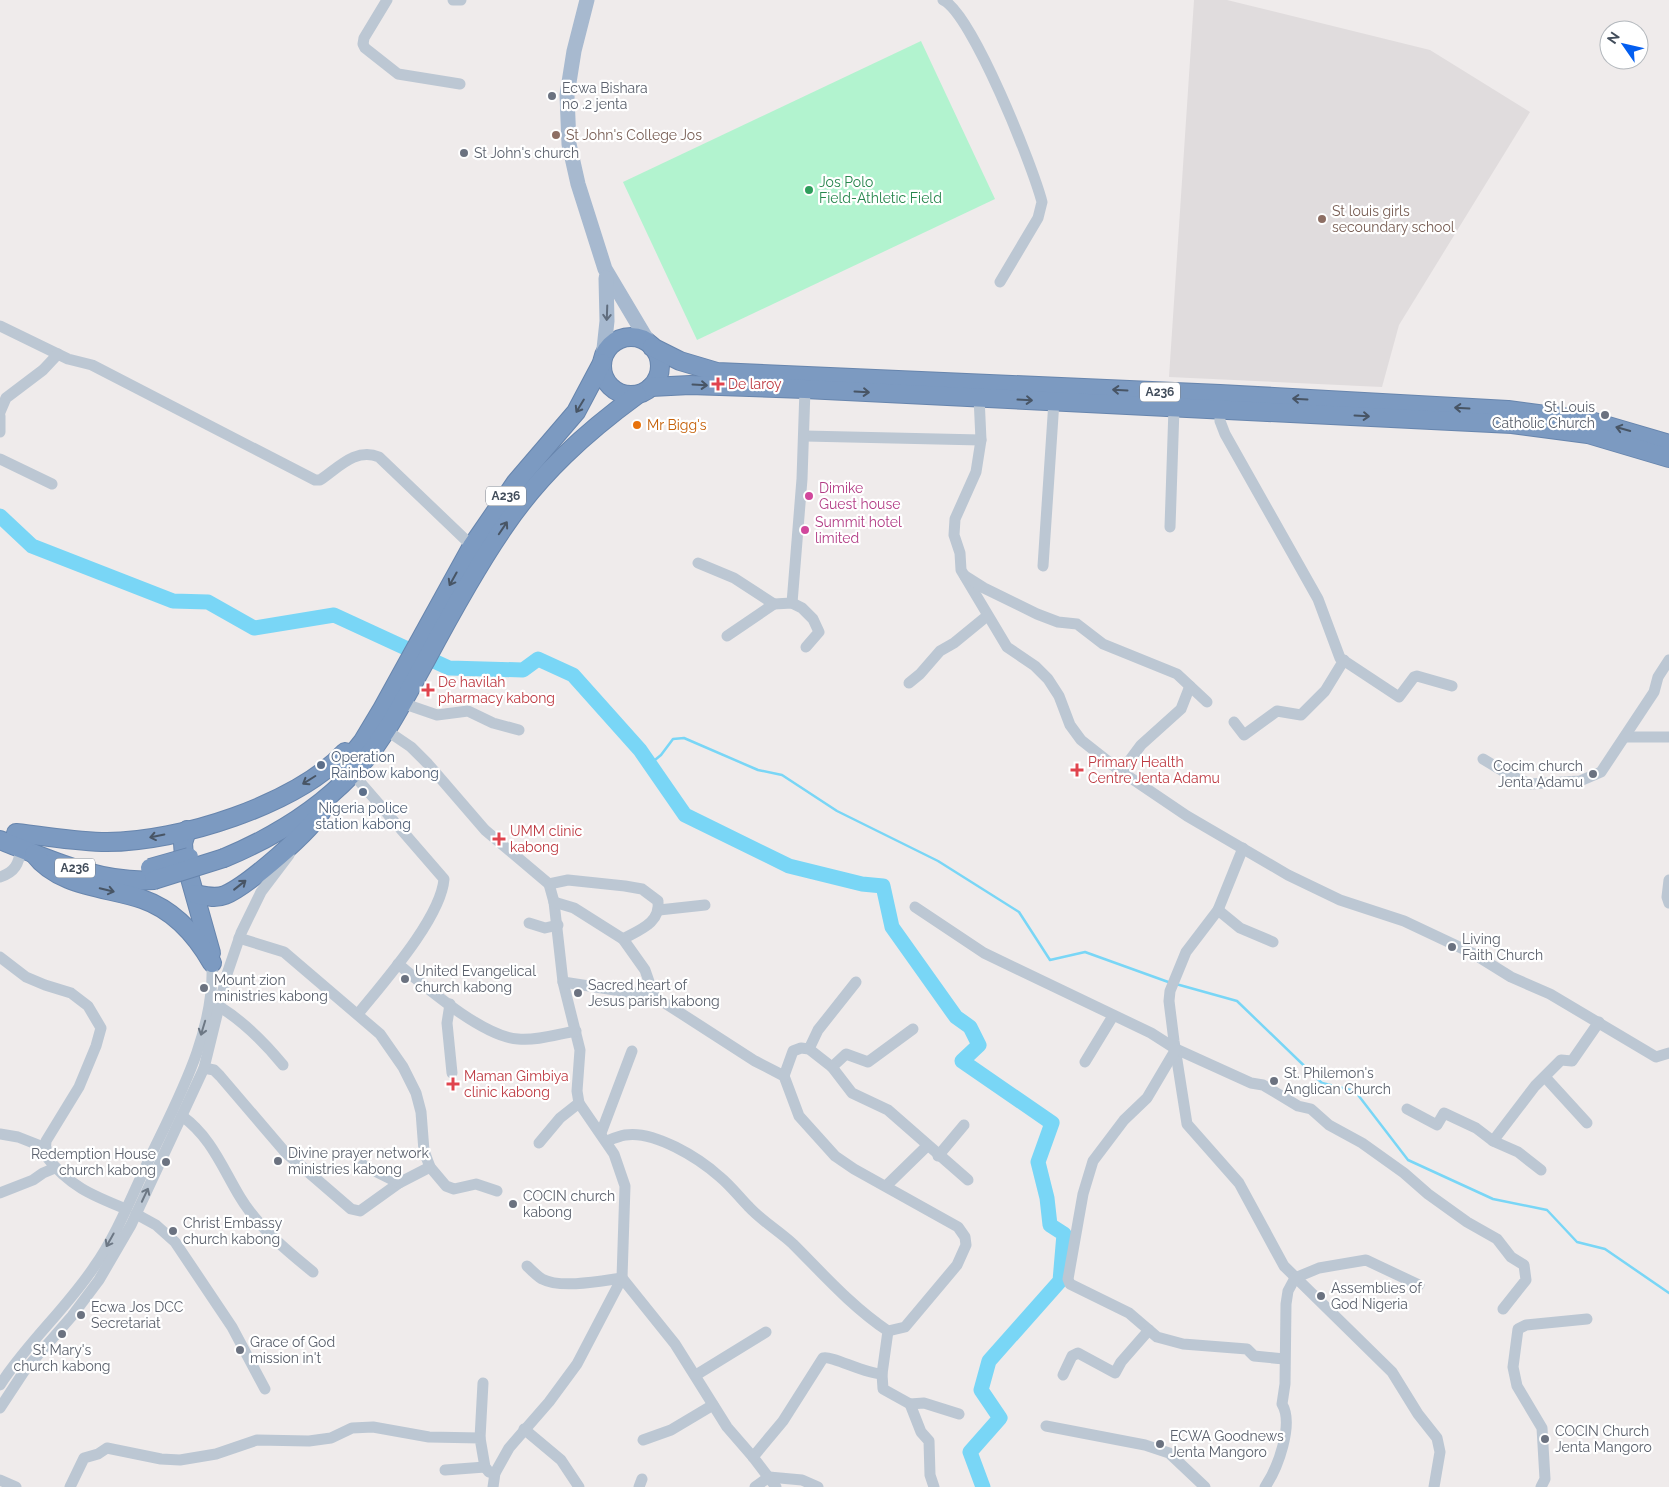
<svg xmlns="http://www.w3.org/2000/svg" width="1669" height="1487" font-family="Raleway,sans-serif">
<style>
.education{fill:#e0dcdd}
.pitch{fill:#b2f3cf}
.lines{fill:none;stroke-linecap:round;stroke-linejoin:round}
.stream{stroke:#79d6f6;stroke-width:2.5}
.river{stroke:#79d6f6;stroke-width:15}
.highway-casing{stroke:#6785ad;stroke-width:20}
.minor{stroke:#bcc7d3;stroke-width:11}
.major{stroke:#a7b9cf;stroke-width:15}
.highway{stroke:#7c9ac1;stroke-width:18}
.highway-bridge-casing{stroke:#6785ad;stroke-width:20;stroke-linecap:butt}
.highway-bridge{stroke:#7c9ac1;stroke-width:18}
.oneway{stroke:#606d7e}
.oneway2{stroke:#485565}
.oneway3{stroke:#6d7885}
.worship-dot{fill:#6b7280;stroke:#fff;stroke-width:2}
.education-dot{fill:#8d6e63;stroke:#fff;stroke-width:2}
.leisure-dot{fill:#2e9e5b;stroke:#fff;stroke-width:2}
.health-dot{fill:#e0444e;stroke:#fff;stroke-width:2}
.food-dot{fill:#e8710a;stroke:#fff;stroke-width:2}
.hotel-dot{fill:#d1479c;stroke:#fff;stroke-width:2}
.service-dot{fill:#5c6f8a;stroke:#fff;stroke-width:2}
.labels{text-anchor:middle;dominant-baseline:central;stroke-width:4.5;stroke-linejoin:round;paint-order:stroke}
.shield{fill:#fff;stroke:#7b828c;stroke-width:1}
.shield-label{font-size:12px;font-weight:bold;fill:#424d5b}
.worship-label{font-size:14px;fill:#5b616d;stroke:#fff;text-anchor:start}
.education-label{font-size:14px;fill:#785e54;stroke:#fff;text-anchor:start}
.leisure-label{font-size:14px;fill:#27864d;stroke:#fff;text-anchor:start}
.health-label{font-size:14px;fill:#be3a42;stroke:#fff;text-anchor:start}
.food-label{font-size:14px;fill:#c56008;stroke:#fff;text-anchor:start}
.hotel-label{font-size:14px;fill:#b23c85;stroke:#fff;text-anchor:start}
.service-label{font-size:14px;fill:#4e5e75;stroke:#fff;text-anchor:start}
</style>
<rect width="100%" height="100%" fill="#efebeb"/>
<!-- education -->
<polygon class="education" points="1194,0 1227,0 1430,50 1530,112 1399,325 1382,387 1169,377"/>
<!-- pitch -->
<polygon class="pitch" points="921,41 995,199 697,340 623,182"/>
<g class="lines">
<!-- stream -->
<g class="stream">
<polyline points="650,764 661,755 673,739 684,738 758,770 782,775 837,811 938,861 1019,912 1050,960 1085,952 1171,983"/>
<polyline points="1176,984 1237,1001 1322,1083 1355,1091 1408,1160 1493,1199 1547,1210 1577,1242 1605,1249 1669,1293"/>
</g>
<!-- river -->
<polyline class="river" points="0,516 32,546 173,601 208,602 254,628 334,615 449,668 523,670 538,659 573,675 640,750 685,815 789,866 862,884 883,886 892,927 956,1017 970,1027 979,1045 962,1061 1052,1123 1038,1162 1047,1198 1050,1225 1064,1234 1060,1281 989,1361 981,1390 1000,1418 970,1452 983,1487"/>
<!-- highway casing -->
<g class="highway-casing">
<g id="highway">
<circle cx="631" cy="366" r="29"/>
<polyline points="652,347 680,361 717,372 1220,394 1508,410 1591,421 1669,444"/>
<polyline points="651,387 690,385 805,389 1512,424 1588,434 1669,458"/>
<polyline points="340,770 363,741 381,711 472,546 516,482 576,412 602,363"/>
<polyline points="187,830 183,843 184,857 211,953"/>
<path d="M16,833C46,836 77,842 107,842C178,842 296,805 345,752"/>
<path d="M0,840C48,859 101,884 154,880"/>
<path d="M34,854C59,887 106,887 142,899C174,910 196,935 212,963"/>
<path d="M224,858C272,838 316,812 352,774C384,742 404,699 426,660C450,615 475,569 504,527C540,474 585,433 637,395"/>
<path d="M195,894C205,896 215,899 225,895C247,886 312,830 323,809"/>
</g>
</g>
<!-- minor -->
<g class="minor">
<polyline points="387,0 364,38 363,44 365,48 398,74 460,84"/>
<polyline points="453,0 461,0"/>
<path d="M943,0C972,13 1033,167 1042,202L1038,218L1000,282"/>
<path d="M0,326L68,359L92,365L315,480H320C338,468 356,447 379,457L472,546"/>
<polyline points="979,397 981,440 976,472 955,519 954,535 960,553 961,570 1007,647 1035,666 1048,679 1059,696 1070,725 1081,740 1119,770 1187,816 1288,875 1340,900 1404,921 1474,954 1511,977 1550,994 1656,1057 1669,1053"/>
<polyline points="1220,404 1220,421 1225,434 1318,599 1340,658 1399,697 1414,677 1417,676 1452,686"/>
<polyline points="0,412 6,398 43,370 58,354"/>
<polyline points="0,416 0,432"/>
<polyline points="805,436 981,440"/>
<polyline points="0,459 52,484"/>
<polyline points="1170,527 1174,408"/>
<polyline points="698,563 734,578 774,604 792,603 802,608 813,619 819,632 806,647"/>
<polyline points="1043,566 1054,401"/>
<polyline points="965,576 984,588 1037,614 1058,622 1077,624 1103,644 1177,674 1207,702"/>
<polyline points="792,603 802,479 805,389"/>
<polyline points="727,636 774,604"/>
<polyline points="909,683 920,674 940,651 954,643 987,616"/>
<polyline points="402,703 437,715 468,711 493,723 519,730"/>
<polyline points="1234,722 1244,735 1277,711 1301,715 1325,691 1344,660"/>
<polyline points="386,730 411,747 428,764 485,830 549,884 554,902 563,982 580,1050 577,1091 579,1103 614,1154 625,1186 622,1278 577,1364 549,1402 509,1448 495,1473 493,1487"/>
<polyline points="1625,737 1669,737"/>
<polyline points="1483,759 1508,774 1530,784 1580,781 1601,772 1654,692 1658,677 1669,660"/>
<polyline points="1121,772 1141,745 1181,709 1190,686"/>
<path d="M353,774L444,879C441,918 383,983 358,1014"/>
<polyline points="1243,848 1218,910 1186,952 1170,991 1169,1001 1174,1041 1187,1124 1239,1183 1284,1266 1392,1372 1418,1414 1437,1438 1440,1452 1434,1487"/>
<path d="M0,877C15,872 19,864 21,848"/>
<polyline points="1669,880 1667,897 1669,903"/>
<path d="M549,884L568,880L625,886L642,889L658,901C661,923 639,930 623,939"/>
<polyline points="554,902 574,908 623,939 645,970 654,996"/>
<polyline points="915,907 984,953 1151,1033 1176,1049 1251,1083 1263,1085 1298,1106 1311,1109 1329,1125 1362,1143 1404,1173 1428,1194 1467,1222 1497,1239 1511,1257 1524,1265 1526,1280 1503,1309"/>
<polyline points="659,910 705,905"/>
<polyline points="1218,910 1240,928 1273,942"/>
<polyline points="529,923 545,928 558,925"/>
<polyline points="239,938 284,952 380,1034 403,1067 416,1093 421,1112 424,1151 430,1167 446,1186 454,1189 476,1184 497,1191"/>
<path d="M0,957L26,977L45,985L71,993L88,1006L101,1028L96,1046L79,1087L46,1141L45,1155C69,1186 91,1195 126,1209"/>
<path d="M398,964C426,987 483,1037 518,1039C537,1041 558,1034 576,1031"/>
<polyline points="563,982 654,996 755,1061 784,1076 799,1116 835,1156 854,1169 958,1227 965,1237 966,1245 957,1265 905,1327 888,1331"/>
<polyline points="450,1004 447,1023 452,1073"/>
<path d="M220,1007C244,1022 265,1043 283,1065"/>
<polyline points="809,1049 818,1030 856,982"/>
<polyline points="1176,1049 1147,1098 1124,1120 1093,1161 1083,1194 1068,1279 1070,1284 1129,1313 1157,1337 1183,1344 1247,1349 1254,1356 1284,1359"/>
<polyline points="1085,1062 1113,1016"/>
<polyline points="832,1067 846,1054 868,1062 913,1029"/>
<polyline points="204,1068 214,1070 220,1076 285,1152 351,1209 360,1211 399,1183 430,1167"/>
<polyline points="784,1076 793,1051 801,1048 809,1049 832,1067 852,1093 888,1110 968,1180"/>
<polyline points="1545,1077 1587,1123"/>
<polyline points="1407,1109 1437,1125 1444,1113 1476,1128 1493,1141 1518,1152 1541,1170"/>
<path d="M182,1116C211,1137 222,1167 240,1197C258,1227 286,1250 313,1272"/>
<polyline points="601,1133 632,1051"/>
<polyline points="0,1134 18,1137 46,1148"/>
<path d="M607,1141C612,1139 619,1136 625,1135C654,1130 699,1158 720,1177C731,1186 739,1197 749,1207C762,1221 779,1231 793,1244C823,1274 852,1307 888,1331L882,1374L883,1389L910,1404L921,1432L929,1441L930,1475L934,1487"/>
<polyline points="1493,1141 1535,1086 1561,1060 1572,1061 1599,1022"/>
<polyline points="539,1143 560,1118 579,1103"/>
<polyline points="938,1156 964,1125"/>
<polyline points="363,1165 399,1183"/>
<polyline points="886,1186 927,1146"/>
<polyline points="0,1193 33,1180 43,1173 55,1168"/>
<polyline points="136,1214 156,1225 175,1242 232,1327 265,1389"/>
<path d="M527,1266C532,1271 537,1276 542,1279C561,1289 601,1281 622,1278L675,1344L727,1427L753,1457L776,1487"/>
<polyline points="696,1375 766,1332"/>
<polyline points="1063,1375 1072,1356 1078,1353 1115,1373 1121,1362 1149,1330"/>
<path d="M0,1385C27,1343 66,1309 94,1267C116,1236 130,1200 146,1166C176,1102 215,1035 212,963"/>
<polyline points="910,1404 924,1403 959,1414"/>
<polyline points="0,1408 25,1370 72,1316 99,1280 131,1225 204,1068 227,974 241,933 261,892 289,855"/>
<polyline points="1046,1426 1145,1445 1169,1453 1205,1487"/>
<polyline points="524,1429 561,1460 579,1487"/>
<polyline points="480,1438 483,1383"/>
<polyline points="643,1440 671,1430 713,1405"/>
<path d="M753,1457L783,1421L823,1358C831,1355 865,1374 882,1374"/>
<polyline points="445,1470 485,1467"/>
<polyline points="0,1480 16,1487"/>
<polyline points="70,1487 84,1458 98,1454 107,1448 161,1459 180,1460 216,1454 257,1440 309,1441 331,1438 352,1428 373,1427 429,1437 480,1438 485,1467 489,1472 495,1473"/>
<polyline points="639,1487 642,1479"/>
<polyline points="755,1487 769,1477 802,1480 818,1487"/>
<path d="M1265,1487C1278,1468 1294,1424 1282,1404L1285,1384L1286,1304L1288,1291L1295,1278L1319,1268L1366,1260L1419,1285"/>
<polyline points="1541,1487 1545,1479 1542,1428 1517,1386 1513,1367 1518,1329 1526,1325 1587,1319"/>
</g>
<!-- major -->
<g class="major">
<polyline points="587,0 574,51 567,95 569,144 578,184 605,269 649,343"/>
<polyline points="603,358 607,321 606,278"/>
</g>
<!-- highway -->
<use href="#highway" class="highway"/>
<!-- highway-bridge casing -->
<g class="highway-bridge-casing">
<g id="highway-bridge">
<polyline points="150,868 189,857"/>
<polyline points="154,880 224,858"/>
</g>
</g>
<!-- highway-bridge -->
<use href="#highway-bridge" class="highway-bridge"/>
</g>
<!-- one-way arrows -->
<defs><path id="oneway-shaft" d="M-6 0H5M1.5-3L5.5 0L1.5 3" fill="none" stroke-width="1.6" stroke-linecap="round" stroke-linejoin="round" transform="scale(1.25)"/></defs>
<use class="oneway" href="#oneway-shaft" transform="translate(607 313) rotate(92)"/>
<g class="oneway2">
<use href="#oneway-shaft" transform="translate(700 385) rotate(3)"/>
<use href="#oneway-shaft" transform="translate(1120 390) rotate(-177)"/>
<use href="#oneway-shaft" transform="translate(862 392) rotate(3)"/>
<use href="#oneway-shaft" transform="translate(1300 399) rotate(-177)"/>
<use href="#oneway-shaft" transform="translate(1025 400) rotate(3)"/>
<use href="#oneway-shaft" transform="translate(580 406) rotate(121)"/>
<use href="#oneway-shaft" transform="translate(1462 408) rotate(-177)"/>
<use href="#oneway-shaft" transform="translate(1362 416) rotate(3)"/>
<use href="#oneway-shaft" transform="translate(1623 429) rotate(-164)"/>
<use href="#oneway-shaft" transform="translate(503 528) rotate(-56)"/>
<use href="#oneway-shaft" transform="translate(453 579) rotate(119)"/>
<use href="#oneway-shaft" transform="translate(309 780) rotate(148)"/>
<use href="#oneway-shaft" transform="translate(157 836) rotate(168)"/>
<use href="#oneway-shaft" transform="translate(240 885) rotate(-38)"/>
<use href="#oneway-shaft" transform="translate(107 890) rotate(14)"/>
</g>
<g class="oneway3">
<use href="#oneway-shaft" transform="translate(203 1028) rotate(107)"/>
<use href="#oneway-shaft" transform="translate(145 1195) rotate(-65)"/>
<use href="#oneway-shaft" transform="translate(110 1240) rotate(119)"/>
</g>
<!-- markers -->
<g class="worship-dot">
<circle cx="552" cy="96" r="5"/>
<circle cx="464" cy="153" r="5"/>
<circle cx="1605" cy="415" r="5"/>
<circle cx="1593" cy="774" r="5"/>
<circle cx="1452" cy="947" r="5"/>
<circle cx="405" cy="979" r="5"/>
<circle cx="204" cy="988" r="5"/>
<circle cx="578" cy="993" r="5"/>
<circle cx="1274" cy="1081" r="5"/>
<circle cx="278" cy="1161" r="5"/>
<circle cx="166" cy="1162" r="5"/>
<circle cx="513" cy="1204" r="5"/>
<circle cx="173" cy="1231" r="5"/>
<circle cx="1321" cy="1296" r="5"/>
<circle cx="81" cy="1315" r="5"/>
<circle cx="62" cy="1334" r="5"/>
<circle cx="240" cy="1350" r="5"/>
<circle cx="1545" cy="1439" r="5"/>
<circle cx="1160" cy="1444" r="5"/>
</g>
<g class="education-dot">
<circle cx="556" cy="135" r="5"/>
<circle cx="1322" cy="219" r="5"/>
</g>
<circle class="leisure-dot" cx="809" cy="190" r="5"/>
<g class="health-dot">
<path d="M715.5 376.5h5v5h5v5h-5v5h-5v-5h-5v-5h5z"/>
<path d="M425.5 682.5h5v5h5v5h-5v5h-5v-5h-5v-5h5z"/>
<path d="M1074.5 762.5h5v5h5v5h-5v5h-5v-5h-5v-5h5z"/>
<path d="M496.5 831.5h5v5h5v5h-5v5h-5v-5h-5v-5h5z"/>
<path d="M450.5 1076.5h5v5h5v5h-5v5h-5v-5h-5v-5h5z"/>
</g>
<circle class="food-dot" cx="637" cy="425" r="5"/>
<g class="hotel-dot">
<circle cx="809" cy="496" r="5"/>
<circle cx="805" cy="530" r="5"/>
</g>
<g class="service-dot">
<circle cx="321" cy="765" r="5"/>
<circle cx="363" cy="792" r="5"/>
</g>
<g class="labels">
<!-- shield labels -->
<g class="shield">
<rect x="1140" y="382.5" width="40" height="19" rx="4"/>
<rect x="486" y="486.5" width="40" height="19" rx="4"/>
<rect x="55" y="858.5" width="40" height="19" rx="4"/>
</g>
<g class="shield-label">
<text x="1160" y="392">A236</text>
<text x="506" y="496">A236</text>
<text x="75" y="868">A236</text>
</g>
<!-- worship labels -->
<g class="worship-label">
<text x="562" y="88">Ecwa Bishara<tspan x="562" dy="16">no .2 jenta</tspan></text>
<text x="474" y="153">St John's church</text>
<text x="1595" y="407" text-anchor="end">St Louis<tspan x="1595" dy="16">Catholic Church</tspan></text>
<text x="1583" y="766" text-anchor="end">Cocim church<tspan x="1583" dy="16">Jenta Adamu</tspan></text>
<text x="1462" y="939">Living<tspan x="1462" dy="16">Faith Church</tspan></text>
<text x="415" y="971">United Evangelical<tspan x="415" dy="16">church kabong</tspan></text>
<text x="214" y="980">Mount zion<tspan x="214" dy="16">ministries kabong</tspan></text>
<text x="588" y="985">Sacred heart of<tspan x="588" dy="16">Jesus parish kabong</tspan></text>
<text x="1284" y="1073">St. Philemon's<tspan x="1284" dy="16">Anglican Church</tspan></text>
<text x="288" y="1153">Divine prayer network<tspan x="288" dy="16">ministries kabong</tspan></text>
<text x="156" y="1154" text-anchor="end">Redemption House<tspan x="156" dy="16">church kabong</tspan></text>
<text x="523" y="1196">COCIN church<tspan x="523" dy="16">kabong</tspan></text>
<text x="183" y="1223">Christ Embassy<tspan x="183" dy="16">church kabong</tspan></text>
<text x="1331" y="1288">Assemblies of<tspan x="1331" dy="16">God Nigeria</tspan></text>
<text x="91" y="1307">Ecwa Jos DCC<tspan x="91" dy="16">Secretariat</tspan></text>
<text x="250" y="1342">Grace of God<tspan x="250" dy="16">mission in't</tspan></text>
<text x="62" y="1350" text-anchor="middle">St Mary's<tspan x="62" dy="16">church kabong</tspan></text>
<text x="1555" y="1431">COCIN Church<tspan x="1555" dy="16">Jenta Mangoro</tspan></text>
<text x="1170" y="1436">ECWA Goodnews<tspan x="1170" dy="16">Jenta Mangoro</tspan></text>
</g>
<!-- education labels -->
<g class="education-label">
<text x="566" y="135">St John's College Jos</text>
<text x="1332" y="211">St louis girls<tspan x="1332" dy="16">secoundary school</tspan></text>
</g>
<!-- leisure labels -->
<g class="leisure-label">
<text x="819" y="182">Jos Polo<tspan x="819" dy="16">Field-Athletic Field</tspan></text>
</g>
<!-- health labels -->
<g class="health-label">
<text x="728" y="384">De laroy</text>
<text x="438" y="682">De havilah<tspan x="438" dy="16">pharmacy kabong</tspan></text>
<text x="1088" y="762">Primary Health<tspan x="1088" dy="16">Centre Jenta Adamu</tspan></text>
<text x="510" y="831">UMM clinic<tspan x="510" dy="16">kabong</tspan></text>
<text x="464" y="1076">Maman Gimbiya<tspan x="464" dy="16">clinic kabong</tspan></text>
</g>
<!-- food labels -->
<g class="food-label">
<text x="647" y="425">Mr Bigg's</text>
</g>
<!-- hotel labels -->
<g class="hotel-label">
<text x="819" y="488">Dimike<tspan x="819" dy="16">Guest house</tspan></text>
<text x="815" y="522">Summit hotel<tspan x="815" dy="16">limited</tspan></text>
</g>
<!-- service labels -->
<g class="service-label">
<text x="331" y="757">Operation<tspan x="331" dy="16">Rainbow kabong</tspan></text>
<text x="363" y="808" text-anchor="middle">Nigeria police<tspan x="363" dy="16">station kabong</tspan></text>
</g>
</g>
<!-- north arrow -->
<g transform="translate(1624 45) rotate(304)"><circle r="24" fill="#ffffff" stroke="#b3b8bd"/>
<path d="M0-4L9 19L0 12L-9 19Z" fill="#035ef0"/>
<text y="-8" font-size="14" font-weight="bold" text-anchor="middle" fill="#424d5b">N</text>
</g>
</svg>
